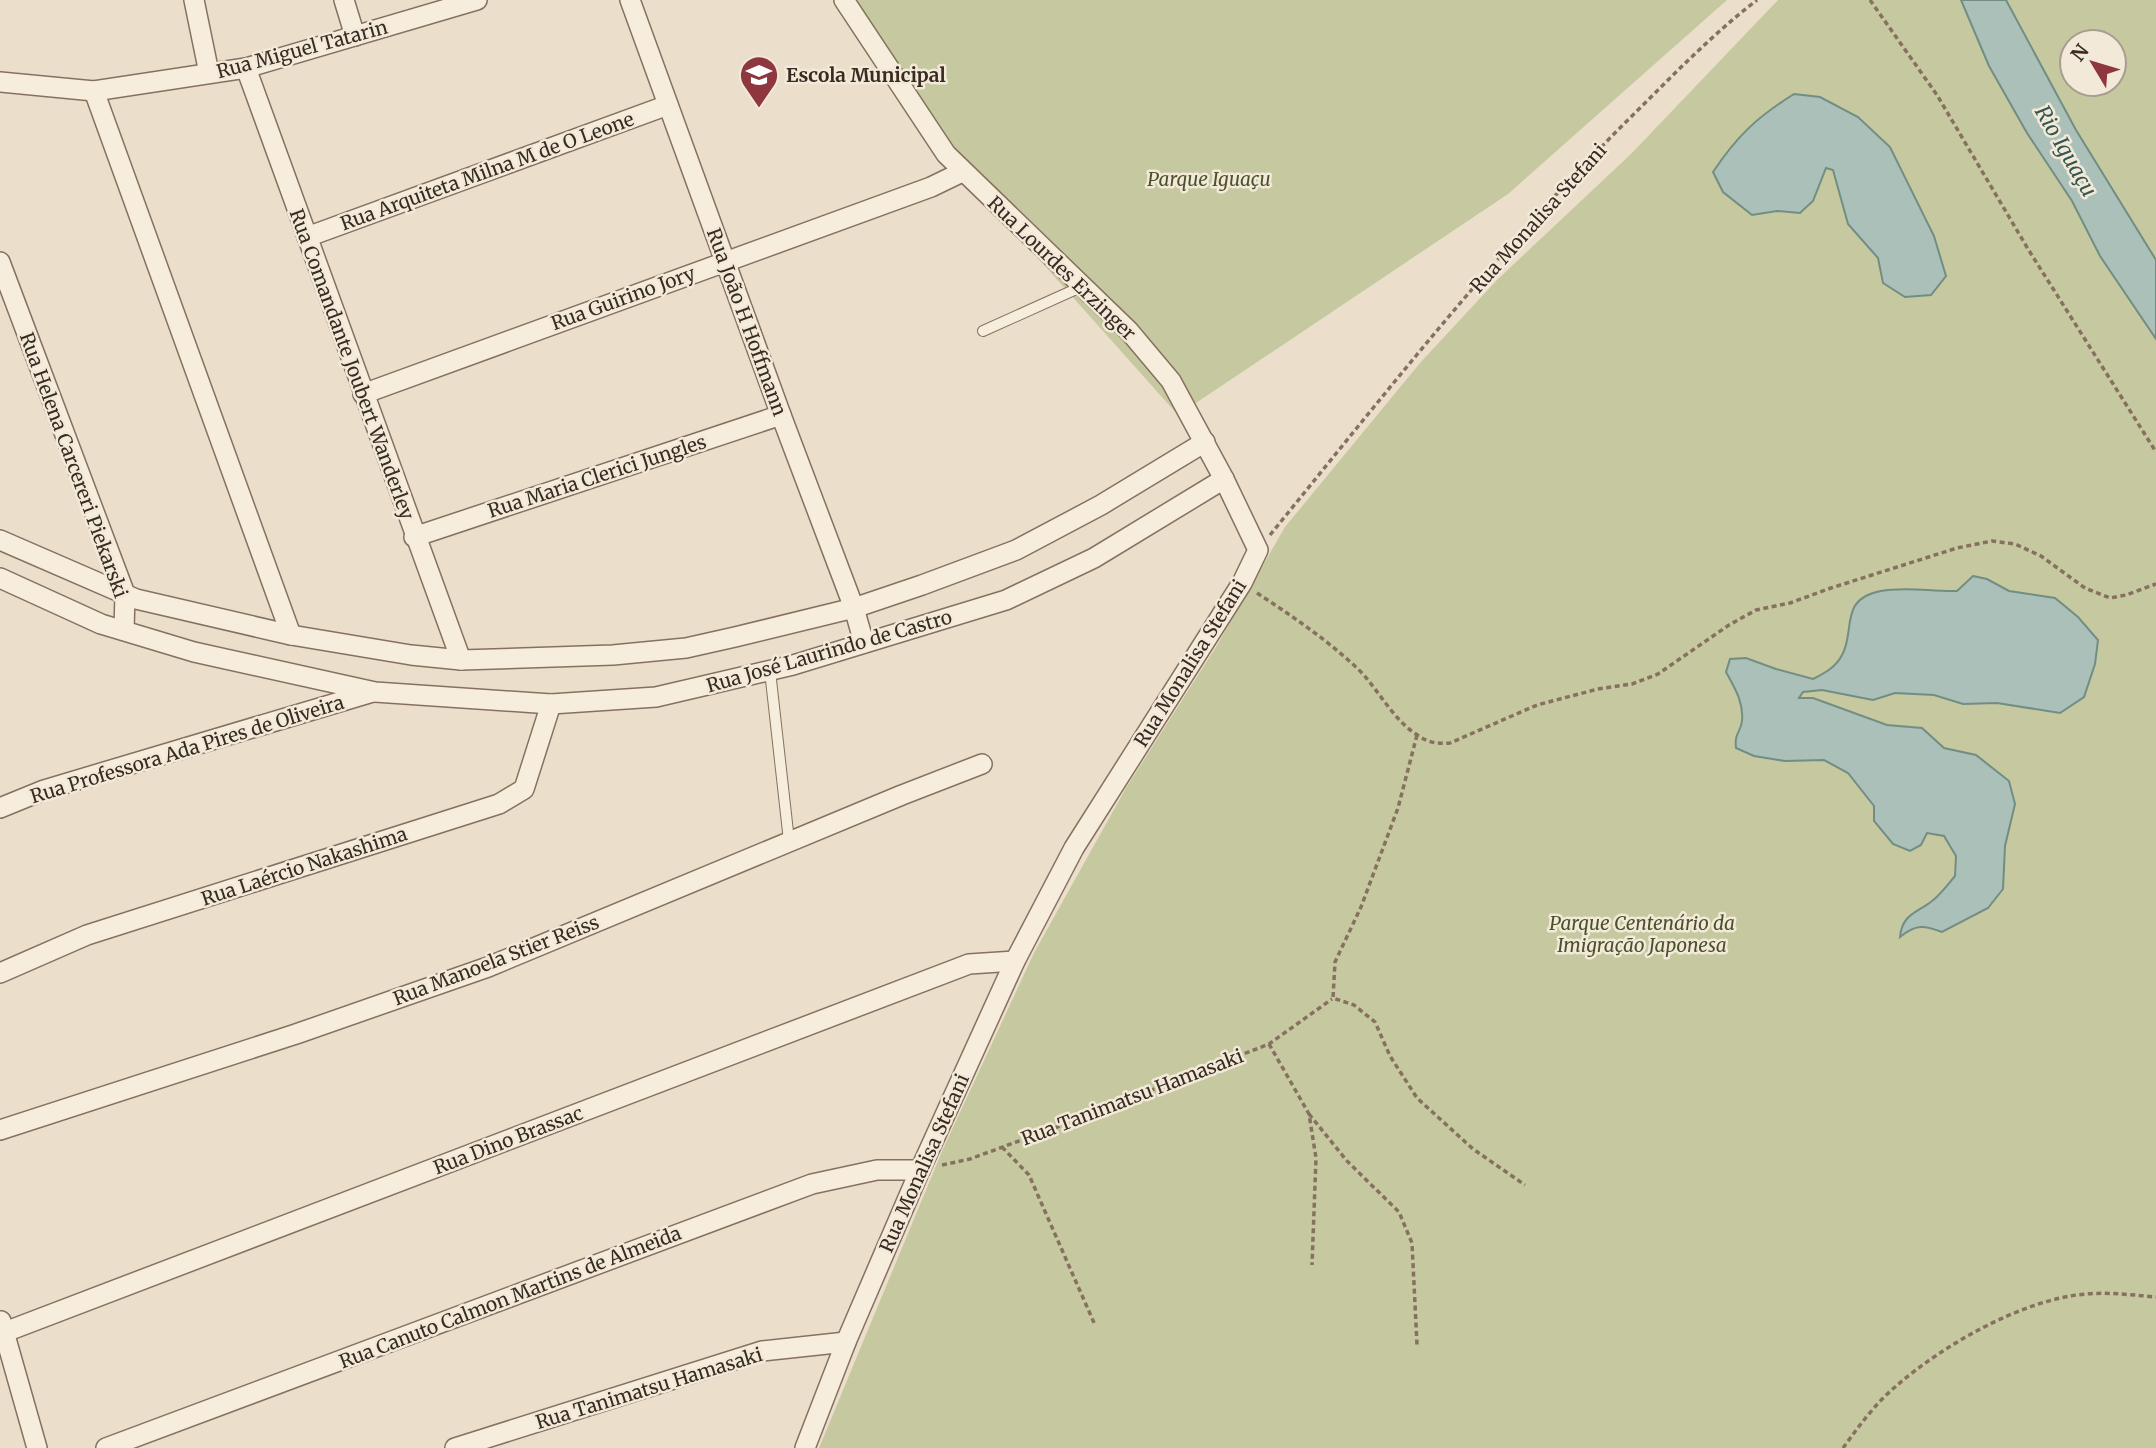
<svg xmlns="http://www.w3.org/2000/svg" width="2156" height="1448" font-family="Merriweather,serif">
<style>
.green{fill:#c6c89f;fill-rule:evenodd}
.water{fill:#aac0b8;stroke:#728e84;stroke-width:2}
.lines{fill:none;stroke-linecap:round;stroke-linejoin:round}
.service-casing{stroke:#867160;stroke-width:12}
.minor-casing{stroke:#867160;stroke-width:22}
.path{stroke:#867160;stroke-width:3.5;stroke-dasharray:5 3.5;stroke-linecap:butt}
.service{stroke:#f6eddd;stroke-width:10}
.minor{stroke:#f6eddd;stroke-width:19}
.labels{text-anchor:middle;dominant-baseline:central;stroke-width:5;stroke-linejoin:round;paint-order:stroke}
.street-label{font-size:19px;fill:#382b22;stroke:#f3e9d9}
.poi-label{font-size:19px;font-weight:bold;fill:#382b22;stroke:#f3e9d9;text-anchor:start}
.park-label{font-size:19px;font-style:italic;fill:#4b522b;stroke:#f3e9d9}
.water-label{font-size:21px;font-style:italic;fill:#335651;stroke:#f3e9d9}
</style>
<rect width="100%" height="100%" fill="#ebdecb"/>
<!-- green -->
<g class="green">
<polygon points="853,0 1727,0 1508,194 1178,415 969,181"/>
<polygon points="1778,0 1961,0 1989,66 2027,133 2072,201 2100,256 2156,339 2156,1448 819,1448 943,1149 1034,953 1126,788 1216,647 1285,527 1420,363 1497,280 1631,154"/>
<path d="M2006,0H2156V260L2076,130ZM2072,42H2114V84H2072Z"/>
</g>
<!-- water -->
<g class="water">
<polygon points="1961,0 2006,0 2076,130 2156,260 2156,339 2100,256 2072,201 2027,133 1989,66"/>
<path d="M1794,94L1820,97L1858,117L1890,147L1934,236L1946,276L1931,295L1905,297L1883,283L1878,258L1848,224L1833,170L1826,168L1813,201L1800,213L1777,211L1752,215L1723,192L1713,172C1737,136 1757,117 1794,94Z"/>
<path d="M1973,576L1987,579L2009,591L2055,598L2078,617L2098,640L2095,664L2084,697L2060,713L1997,703L1963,704L1934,695L1895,693L1873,700L1822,690L1803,692L1799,698H1813L1887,725L1922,728L1944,748L1976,755L2009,781L2015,804L2005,846L2003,889L1988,908L1942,932C1924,925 1916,924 1900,937C1902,914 1917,913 1932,901C1941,894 1948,884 1955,876L1956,856L1944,836L1927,833L1921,845L1910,851L1893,844L1874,821V806L1848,773L1824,760L1785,761L1754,756L1736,748C1734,733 1741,732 1742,721C1744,702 1734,687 1726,672L1730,659L1746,658L1776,669L1813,679C1825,673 1836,667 1842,655C1856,631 1838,599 1881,591C1906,586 1932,592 1957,591Z"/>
</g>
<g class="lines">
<!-- service casing -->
<g class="service-casing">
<g id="service">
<polyline points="983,331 1083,286"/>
<polyline points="770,671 789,841"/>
</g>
</g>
<!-- minor casing -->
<g class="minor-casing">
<g id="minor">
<polyline points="194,0 209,73"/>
<polyline points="344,0 355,36"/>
<polyline points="630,0 781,415 854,608 864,643"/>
<polyline points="246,68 461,660"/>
<polyline points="0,82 94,91 246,68 477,0"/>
<polyline points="94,91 291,635"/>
<polyline points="307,237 668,105"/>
<polyline points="0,262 125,594 124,630"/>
<polyline points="363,394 931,187 962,172"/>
<polyline points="414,537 781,415"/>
<polyline points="0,540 136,599 291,635 411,655 461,660 613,655 686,648 735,637 854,608 922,585 1016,550 1101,505 1205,442"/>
<polyline points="0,578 101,624 194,652 375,692 551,704 656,697 793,665 1006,600 1094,558 1224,479"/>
<polyline points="0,808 44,790 373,692"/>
<polyline points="0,973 87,935 499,804 524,789 551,704"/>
<polyline points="0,1130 296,1034 488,967 902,795 982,764"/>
<polyline points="1,1321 37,1448"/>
<polyline points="5,1332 969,964 1015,961"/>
<polyline points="106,1448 812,1184 877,1170 920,1170"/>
<polyline points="455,1448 762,1351 846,1342"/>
<polyline points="805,1448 846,1342 920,1170 1015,961 1074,848 1242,583 1258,550 1224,479 1171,381 1129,331 946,154 844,0"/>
</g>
</g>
<!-- path -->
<g class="path">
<polyline points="1870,0 1937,95 2028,249 2156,452"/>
<path d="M1270,535C1388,390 1503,243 1636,112C1675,73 1713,34 1757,0"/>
<path d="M1257,593C1292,616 1326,639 1357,668C1378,688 1393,721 1419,736C1429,743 1438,744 1450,743L1537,705L1598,689L1632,684L1658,674L1729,625L1756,610L1790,603L1831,588L1957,548L1992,541L2015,544L2041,556L2085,588L2110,598L2126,595L2156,584"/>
<polyline points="1417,735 1398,808 1361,907 1335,962 1333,998 1354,1005 1375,1022 1390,1056 1417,1098 1473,1149 1525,1185"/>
<polyline points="1269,1044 1309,1114 1316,1158 1312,1265"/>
<polyline points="1309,1114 1347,1161 1399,1212 1412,1243 1417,1345"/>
<polyline points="1002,1147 1029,1175 1095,1325"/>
<polyline points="942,1165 970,1159 1057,1127 1269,1044 1332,999"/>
<path d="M1843,1448C1859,1426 1875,1404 1895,1387C1943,1345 2023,1299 2086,1294C2110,1292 2133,1295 2156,1297"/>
</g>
<!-- service -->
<use href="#service" class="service"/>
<!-- minor -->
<use href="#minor" class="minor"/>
</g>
<!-- icons -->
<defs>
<g id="school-pin" transform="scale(2.0125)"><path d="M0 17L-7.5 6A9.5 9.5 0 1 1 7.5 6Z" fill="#8e373e" stroke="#f3e9d9"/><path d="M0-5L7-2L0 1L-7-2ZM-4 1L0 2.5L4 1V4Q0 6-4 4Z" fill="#fff"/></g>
</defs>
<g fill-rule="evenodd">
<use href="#school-pin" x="759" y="75"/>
</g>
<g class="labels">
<!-- street labels -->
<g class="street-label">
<text transform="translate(302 49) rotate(-15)">Rua Miguel Tatarin</text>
<text transform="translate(487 171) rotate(-20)">Rua Arquiteta Milna M de O Leone</text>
<text transform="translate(1538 218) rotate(-48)">Rua Monalisa Stefani</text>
<text transform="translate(1062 268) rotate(44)">Rua Lourdes Erzinger</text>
<text transform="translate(623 298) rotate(-20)">Rua Guirino Jory</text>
<text transform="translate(747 322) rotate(70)">Rua João H Hoffmann</text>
<text transform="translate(352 364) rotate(70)">Rua Comandante Joubert Wanderley</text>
<text transform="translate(74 465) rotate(70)">Rua Helena Carcereri Piekarski</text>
<text transform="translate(597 476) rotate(-18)">Rua Maria Clerici Jungles</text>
<text transform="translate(829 651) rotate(-16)">Rua José Laurindo de Castro</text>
<text transform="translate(1190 663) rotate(-58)">Rua Monalisa Stefani</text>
<text transform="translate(187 749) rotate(-17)">Rua Professora Ada Pires de Oliveira</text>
<text transform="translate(304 866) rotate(-18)">Rua Laércio Nakashima</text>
<text transform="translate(496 960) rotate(-21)">Rua Manoela Stier Reiss</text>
<text transform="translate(1132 1097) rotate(-21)">Rua Tanimatsu Hamasaki</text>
<text transform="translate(508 1140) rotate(-21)">Rua Dino Brassac</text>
<text transform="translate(924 1163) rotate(-66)">Rua Monalisa Stefani</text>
<text transform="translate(510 1297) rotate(-21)">Rua Canuto Calmon Martins de Almeida</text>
<text transform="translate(649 1388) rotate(-17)">Rua Tanimatsu Hamasaki</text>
</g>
<!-- poi labels -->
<g class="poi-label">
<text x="786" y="75">Escola Municipal</text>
</g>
<!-- park labels -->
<g class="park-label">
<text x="1209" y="179">Parque Iguaçu</text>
<text x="1642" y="923">Parque Centenário da<tspan x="1642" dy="22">Imigração Japonesa</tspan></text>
</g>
<!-- water labels -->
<g class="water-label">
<text transform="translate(2066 151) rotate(60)">Rio Iguaçu</text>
</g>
</g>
<!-- north arrow -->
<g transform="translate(2093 63) rotate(308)"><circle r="33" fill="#f3e9d9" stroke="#a89d90" stroke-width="2"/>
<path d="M0-5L12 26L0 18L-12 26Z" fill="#8e373e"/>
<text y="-10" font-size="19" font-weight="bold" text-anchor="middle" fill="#382b22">N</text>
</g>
</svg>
